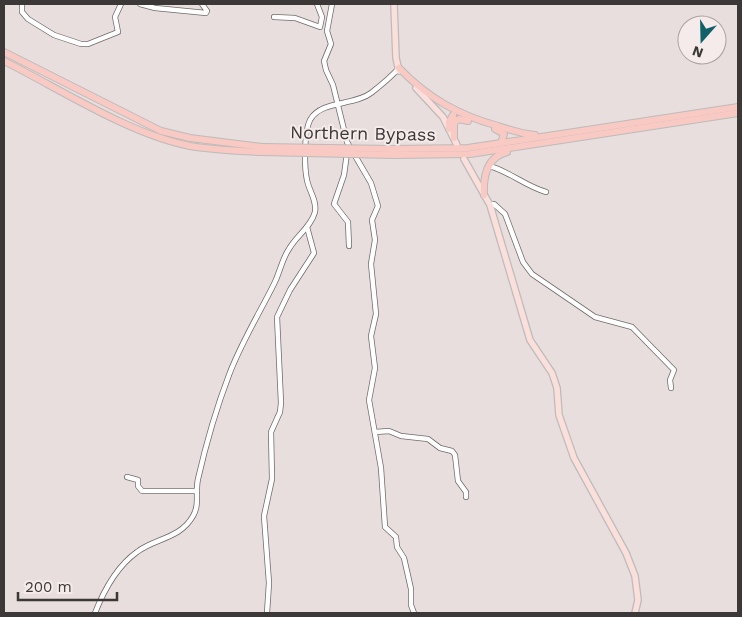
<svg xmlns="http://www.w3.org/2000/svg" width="742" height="617" font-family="'Work Sans',sans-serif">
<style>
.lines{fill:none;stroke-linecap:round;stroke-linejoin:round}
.minor-casing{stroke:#716a69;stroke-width:6}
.major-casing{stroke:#bdbbbb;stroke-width:8}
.highway-casing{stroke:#bdbbbb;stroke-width:8}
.minor{stroke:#fff;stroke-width:4.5}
.major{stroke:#fbdfdb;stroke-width:5.5}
.highway{stroke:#f9c9c3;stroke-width:6}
.highway-bridge-casing{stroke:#bdbbbb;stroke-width:8;stroke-linecap:butt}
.highway-bridge{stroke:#f9c9c3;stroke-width:6}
.labels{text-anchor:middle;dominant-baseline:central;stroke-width:4;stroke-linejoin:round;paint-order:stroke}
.street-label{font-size:18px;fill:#3c3838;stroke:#f4ebea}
</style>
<rect width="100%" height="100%" fill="#e7dedd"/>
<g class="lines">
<!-- minor casing -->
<g class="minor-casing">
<g id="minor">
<polyline points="22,4 22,12 28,19 54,35 81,44 88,44 118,32 115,17 121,4"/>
<polyline points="140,4 155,8 206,13 207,11 202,4"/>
<polyline points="332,4 327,31 331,44 324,61 326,70 333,85 347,142 371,183 378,206 372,220 375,240 371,264 376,314 371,336 375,368 369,400 381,468 385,527 396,537 397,547 404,558 411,589 411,605 414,613"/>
<polyline points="274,17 295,18 320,27 322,17 317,4"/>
<polyline points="347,153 344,175 334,204 348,222 349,246"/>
<path d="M489,166C509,171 525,186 546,192"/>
<polyline points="490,205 494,204 505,214 523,262 532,274 595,317 632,327 674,370 670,380 671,388"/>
<polyline points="375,432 389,431 401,436 428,439 440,448 452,451 455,455 458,481 466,492 466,497"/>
<polyline points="127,477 138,480 138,486 142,491 197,491"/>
<path d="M95,613C104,590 116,567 137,552C155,538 180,539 193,516C200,504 195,492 198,479C206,444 216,409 229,375C241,343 259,314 274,284C280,272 282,259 289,249C296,236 311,227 315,212C317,200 309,191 307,180C304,166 304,132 310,120C321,100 354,106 371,93C380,86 391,77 399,68"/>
<polyline points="267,613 269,583 264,516 272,479 271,432 280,412 281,403 277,317 290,290 314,253 307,227"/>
</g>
</g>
<!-- major casing -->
<g class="major-casing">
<g id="major">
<polyline points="394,4 396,58 399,71"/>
<polyline points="416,88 443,117 457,145"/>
<polyline points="464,159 490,205 530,340 552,373 557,388 559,415 574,458 626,553 635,576 638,600 635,613"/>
</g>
</g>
<!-- highway casing -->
<g class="highway-casing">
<g id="highway">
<polyline points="4,52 161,131 190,138 262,147"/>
<path d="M4,61C60,89 129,134 190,146C214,150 238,151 262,152"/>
<path d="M399,68C428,98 458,115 498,126C510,130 522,134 535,135"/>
<polyline points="454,119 454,138"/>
<polyline points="454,123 459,119 468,121"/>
<polyline points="449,129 449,122 453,115"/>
<polyline points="495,129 504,134 501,143"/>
<polyline points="393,149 468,148 738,107"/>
<polyline points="393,155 470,154 738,113"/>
<path d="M484,195C483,176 487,157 507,152"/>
</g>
</g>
<!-- minor -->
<use href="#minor" class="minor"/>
<!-- major -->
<use href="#major" class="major"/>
<!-- highway -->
<use href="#highway" class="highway"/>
<!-- highway-bridge casing -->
<g class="highway-bridge-casing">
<g id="highway-bridge">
<polyline points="262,147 393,149"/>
<polyline points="262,152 393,155"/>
</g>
</g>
<!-- highway-bridge -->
<use href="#highway-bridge" class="highway-bridge"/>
</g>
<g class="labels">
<!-- street labels -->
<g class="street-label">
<text transform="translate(363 133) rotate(1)">Northern Bypass</text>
</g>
</g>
<!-- border -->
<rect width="742" height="617" fill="none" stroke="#3c3838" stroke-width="10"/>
<!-- north arrow -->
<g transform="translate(702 40) rotate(200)"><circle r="24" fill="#f4ebea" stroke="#aaa3a3"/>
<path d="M0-4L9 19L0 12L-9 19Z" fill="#116169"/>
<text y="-8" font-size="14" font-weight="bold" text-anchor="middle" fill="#3c3838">N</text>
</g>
<!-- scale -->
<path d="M18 592v8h99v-8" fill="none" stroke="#3c3838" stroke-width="2.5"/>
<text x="25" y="592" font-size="15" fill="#3c3838" stroke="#f4ebea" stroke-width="4" paint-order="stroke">200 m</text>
</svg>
